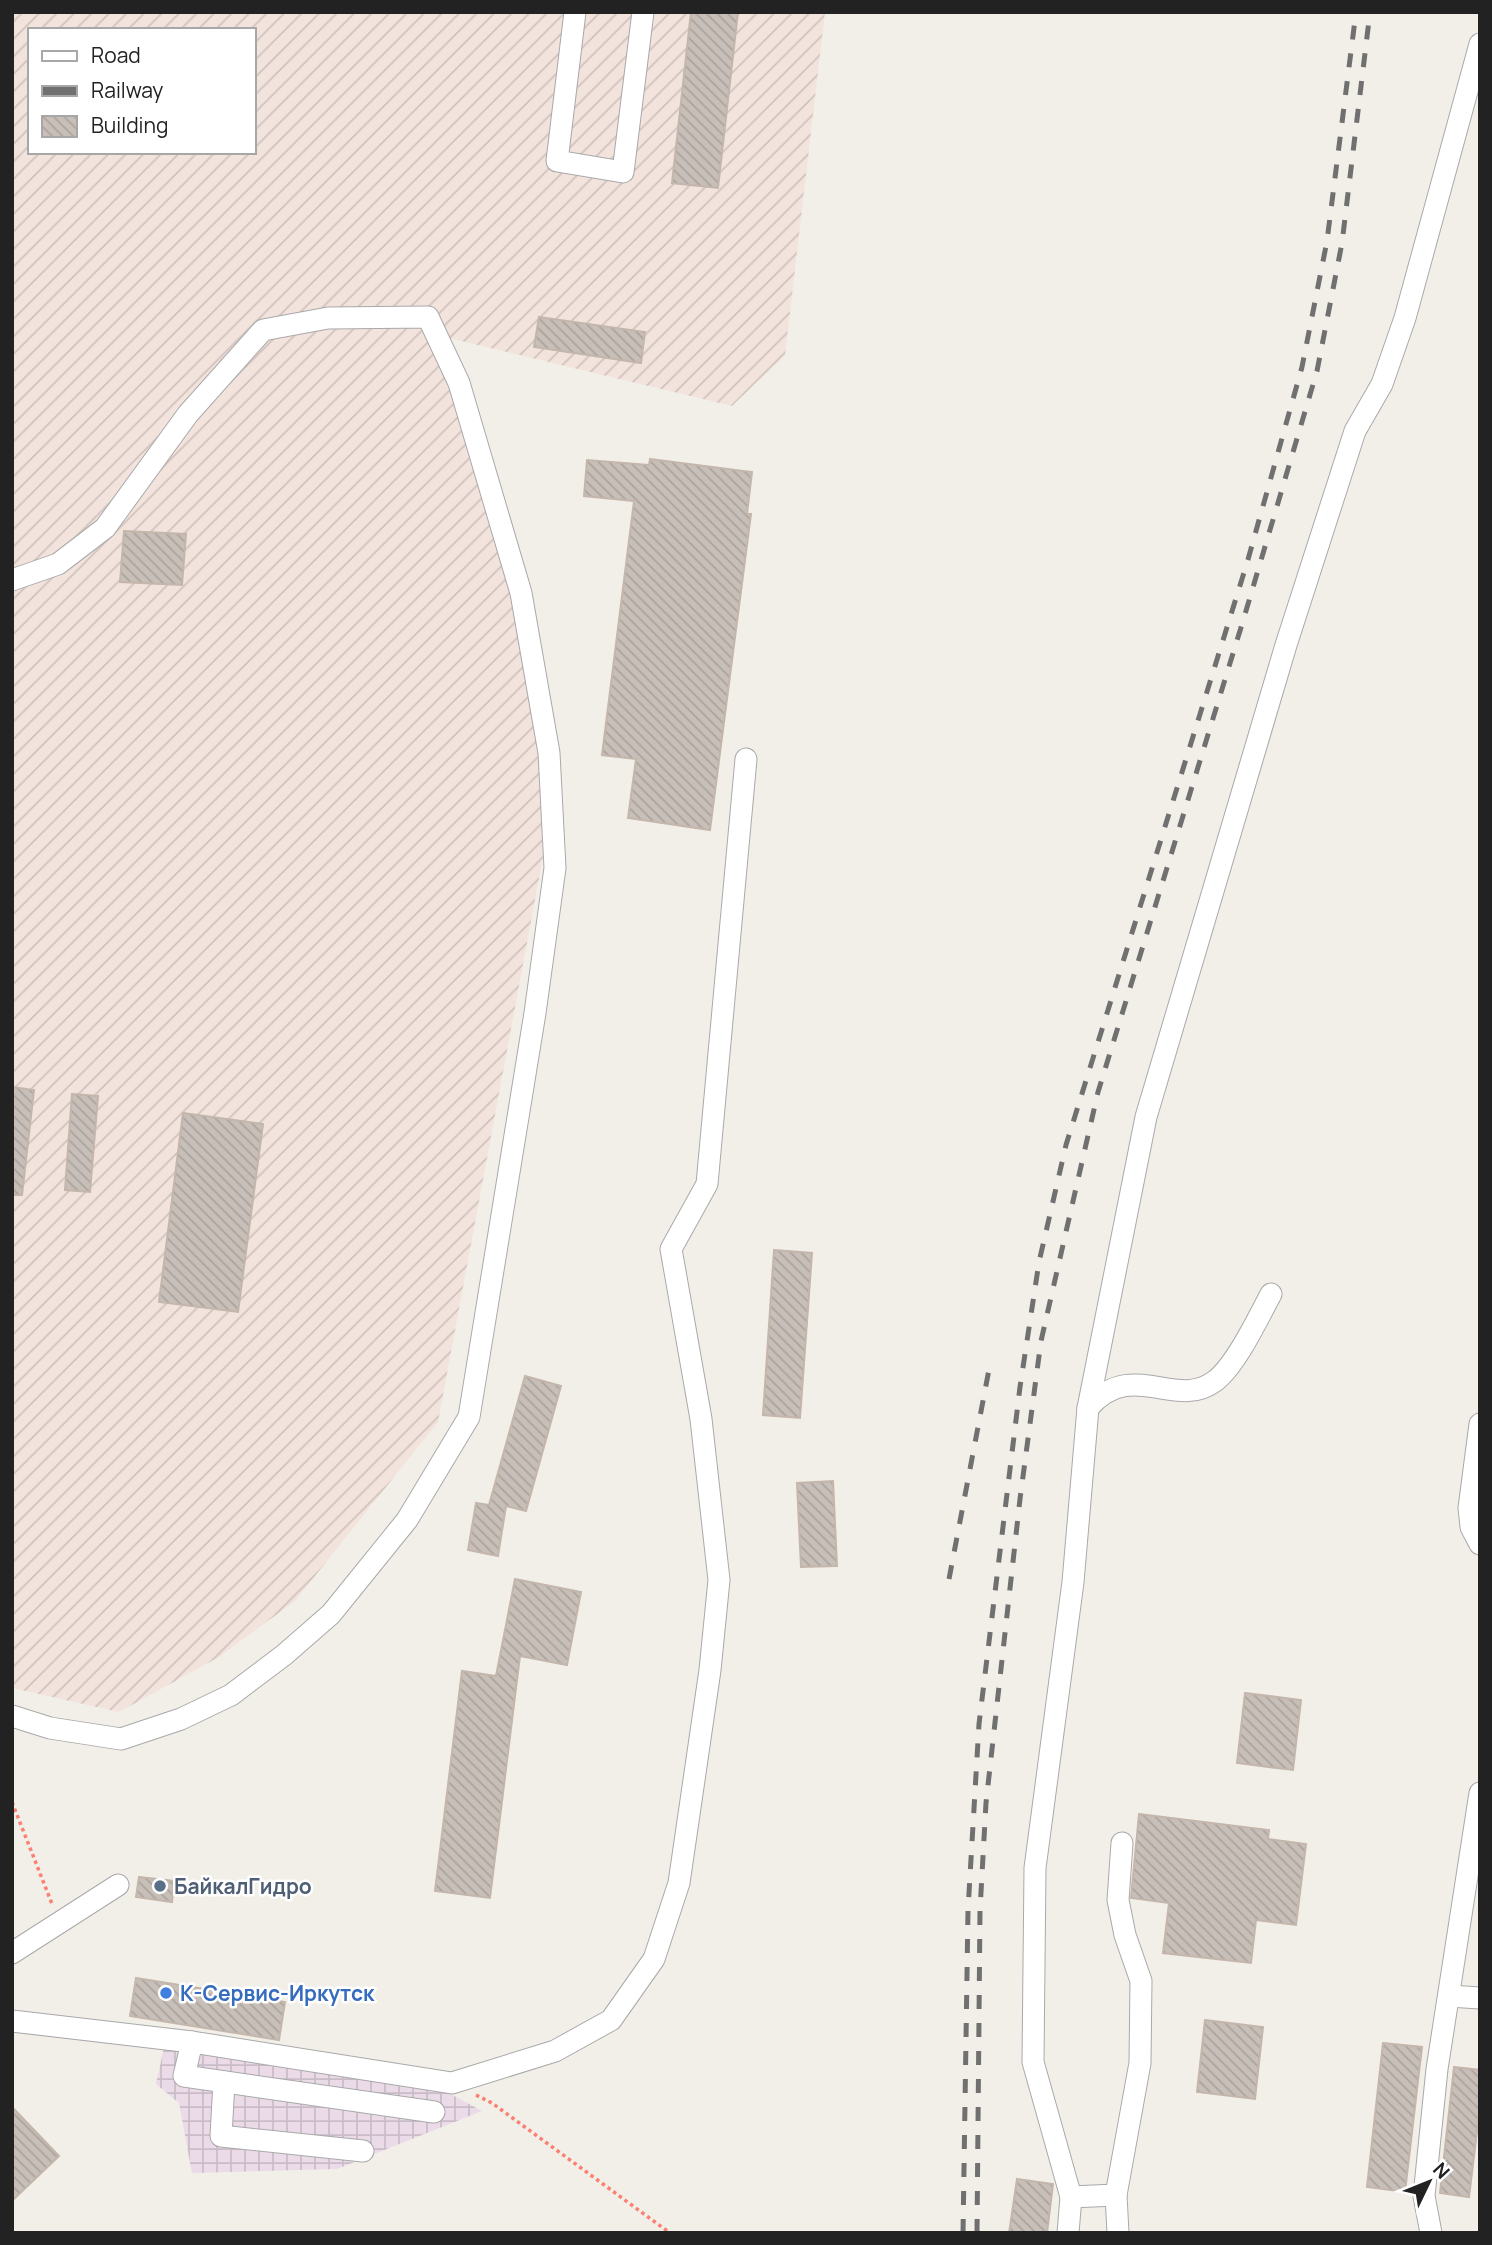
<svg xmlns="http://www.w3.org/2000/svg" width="1492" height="2245" font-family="Manrope,sans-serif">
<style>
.industrial{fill:url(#industrial-grid)}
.military{fill:url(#military-furrows);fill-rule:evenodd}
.building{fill:url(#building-back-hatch);stroke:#c4b6ab;stroke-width:2}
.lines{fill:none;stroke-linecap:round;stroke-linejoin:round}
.minor-casing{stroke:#a9a9a9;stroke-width:23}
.path{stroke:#fa8072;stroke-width:3.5;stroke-dasharray:3.5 3.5;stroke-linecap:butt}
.minor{stroke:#fff;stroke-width:21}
.rail{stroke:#707070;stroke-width:5;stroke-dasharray:14 14;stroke-linecap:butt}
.service-dot{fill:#5c6f8a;stroke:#fff;stroke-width:2.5}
.shop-dot{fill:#3f7fe0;stroke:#fff;stroke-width:2.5}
.labels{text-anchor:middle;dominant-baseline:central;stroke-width:5;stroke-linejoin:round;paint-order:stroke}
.service-label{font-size:21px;font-weight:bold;fill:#4e5e75;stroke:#fff;text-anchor:start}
.shop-label{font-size:21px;font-weight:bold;fill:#366cbe;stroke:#fff;text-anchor:start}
</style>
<defs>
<pattern id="industrial-grid" width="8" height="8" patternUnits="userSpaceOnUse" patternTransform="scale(1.75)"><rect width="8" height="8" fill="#ebdbe8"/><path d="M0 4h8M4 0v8" fill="none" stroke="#c9bcc7"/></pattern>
<pattern id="military-furrows" width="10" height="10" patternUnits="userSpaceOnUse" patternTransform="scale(1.75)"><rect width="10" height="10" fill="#f3e3dd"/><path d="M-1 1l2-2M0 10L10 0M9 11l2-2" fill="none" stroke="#d0c2bd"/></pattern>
<pattern id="building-back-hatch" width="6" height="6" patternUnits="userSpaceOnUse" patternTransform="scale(1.75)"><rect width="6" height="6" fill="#c7bfb8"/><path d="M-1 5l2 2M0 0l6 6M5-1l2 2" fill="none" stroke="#aba49e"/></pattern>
</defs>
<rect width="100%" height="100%" fill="#f2efe9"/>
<!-- industrial -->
<polygon class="industrial" points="164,2047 434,2085 482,2111 337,2169 192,2173 179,2103 156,2084"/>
<!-- military -->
<path class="military" d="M12,12H825L785,355L732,406L449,338L560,765L438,1422L295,1601L219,1657L119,1712L12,1688ZM30,30H254V152H30Z"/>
<!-- building -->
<g class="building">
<polygon points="691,12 738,12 718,188 672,183"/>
<polygon points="539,317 645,332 641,363 534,347"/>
<polygon points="650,459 752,472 747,514 751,514 710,830 628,818 636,759 602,755 634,501 584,496 587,460 649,465"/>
<polygon points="124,531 186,534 182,585 120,582"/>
<polygon points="12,1087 34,1090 22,1195 12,1195"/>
<polygon points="72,1094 98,1096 90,1192 65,1190"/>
<polygon points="183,1113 263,1124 238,1312 159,1302"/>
<polygon points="774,1250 812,1253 800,1418 763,1415"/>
<polygon points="525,1376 561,1386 526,1511 506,1506 498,1556 468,1550 476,1503 489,1505"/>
<polygon points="833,1481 837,1566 801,1567 797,1483"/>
<polygon points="515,1579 581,1592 567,1665 520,1656 490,1898 435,1891 462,1671 496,1676"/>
<polygon points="1245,1693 1301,1700 1293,1770 1237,1763"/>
<polygon points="1139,1814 1269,1830 1268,1839 1306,1844 1296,1925 1256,1920 1251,1963 1163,1953 1169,1903 1131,1898"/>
<polygon points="139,1877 174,1881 172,1902 136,1897"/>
<polygon points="136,1978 285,2002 279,2040 130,2016"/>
<polygon points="1205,2020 1263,2027 1255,2099 1197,2092"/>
<polygon points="1383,2043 1422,2047 1405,2192 1367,2187"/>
<polygon points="1454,2067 1480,2070 1480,2107 1469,2197 1440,2193"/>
<polygon points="12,2107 59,2156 12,2201"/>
<polygon points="1017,2179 1053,2184 1047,2233 1009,2233"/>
</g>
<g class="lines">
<!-- minor casing -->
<g class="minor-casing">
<g id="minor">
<polyline points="575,12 557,161 623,172 643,12"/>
<polyline points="12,580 58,564 105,528 188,414 263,330 328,318 428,317 459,383 521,593 549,753 555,868 535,1013 469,1417 407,1520 331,1614 284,1655 231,1695 181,1719 121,1739 50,1728 12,1716"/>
<polyline points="1088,1408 1146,1117 1286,645 1355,431 1382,384 1405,318 1480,44"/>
<polyline points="1480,1424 1469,1508 1471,1527 1480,1544"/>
<polyline points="12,1953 118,1885"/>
<polyline points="1449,1996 1480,1998"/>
<polyline points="12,2021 192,2042 452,2083 555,2051 611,2020 654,1959 679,1883 710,1670 719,1580 701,1419 671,1249 707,1184 746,759"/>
<polyline points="192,2042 184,2076 434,2112"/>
<polyline points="224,2082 221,2136 363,2151"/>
<path d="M1116,2195L1071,2197L1033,2062L1035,1868L1073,1582L1088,1408C1132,1357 1175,1411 1215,1381C1236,1365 1258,1318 1271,1294"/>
<polyline points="1068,2233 1071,2197"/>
<polyline points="1118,2233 1116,2195 1140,2063 1141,1981 1125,1935 1118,1900 1122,1843"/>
<polyline points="1431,2233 1424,2196 1437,2069 1480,1793"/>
</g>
</g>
<!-- path -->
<g class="path">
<polyline points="12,1802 52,1904"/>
<polyline points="476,2095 492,2103 670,2233"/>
</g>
<!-- minor -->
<use href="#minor" class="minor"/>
<!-- rail -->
<g class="rail">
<polyline points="949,1579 991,1359"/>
<polyline points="963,2233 968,1910 979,1724 1020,1387 1039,1262 1066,1145 1247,563 1302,367 1327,241 1356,12"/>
<polyline points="977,2233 980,1910 986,1803 1020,1499 1041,1341 1098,1092 1243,621 1317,371 1342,243 1370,12"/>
</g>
</g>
<!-- markers -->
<circle class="service-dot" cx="160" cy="1886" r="7"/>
<circle class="shop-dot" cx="166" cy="1993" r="7"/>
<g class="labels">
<!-- service labels -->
<g class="service-label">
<text x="174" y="1886">БайкалГидро</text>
</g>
<!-- shop labels -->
<g class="shop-label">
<text x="180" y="1993">К-Сервис-Иркутск</text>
</g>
</g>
<!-- border -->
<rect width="1492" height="2245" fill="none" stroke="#222222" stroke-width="28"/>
<!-- legend -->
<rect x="28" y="28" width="228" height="126" fill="#ffffff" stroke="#a7a7a7" stroke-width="2"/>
<rect x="42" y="51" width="35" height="10" fill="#ffffff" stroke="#a7a7a7" stroke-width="2"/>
<text x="91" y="63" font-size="21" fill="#222222">Road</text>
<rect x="42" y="86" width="35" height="10" fill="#707070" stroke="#a7a7a7" stroke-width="2"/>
<text x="91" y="98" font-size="21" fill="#222222">Railway</text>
<rect x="42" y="116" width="35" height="21" fill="url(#building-back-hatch)" stroke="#a7a7a7" stroke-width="2"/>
<text x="91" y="133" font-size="21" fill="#222222">Building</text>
<!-- north arrow -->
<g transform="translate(1429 2182) rotate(47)" stroke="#ffffff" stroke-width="5" paint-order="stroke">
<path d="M0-5L12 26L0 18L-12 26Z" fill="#222222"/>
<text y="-10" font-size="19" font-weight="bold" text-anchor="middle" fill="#222222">N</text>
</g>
</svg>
